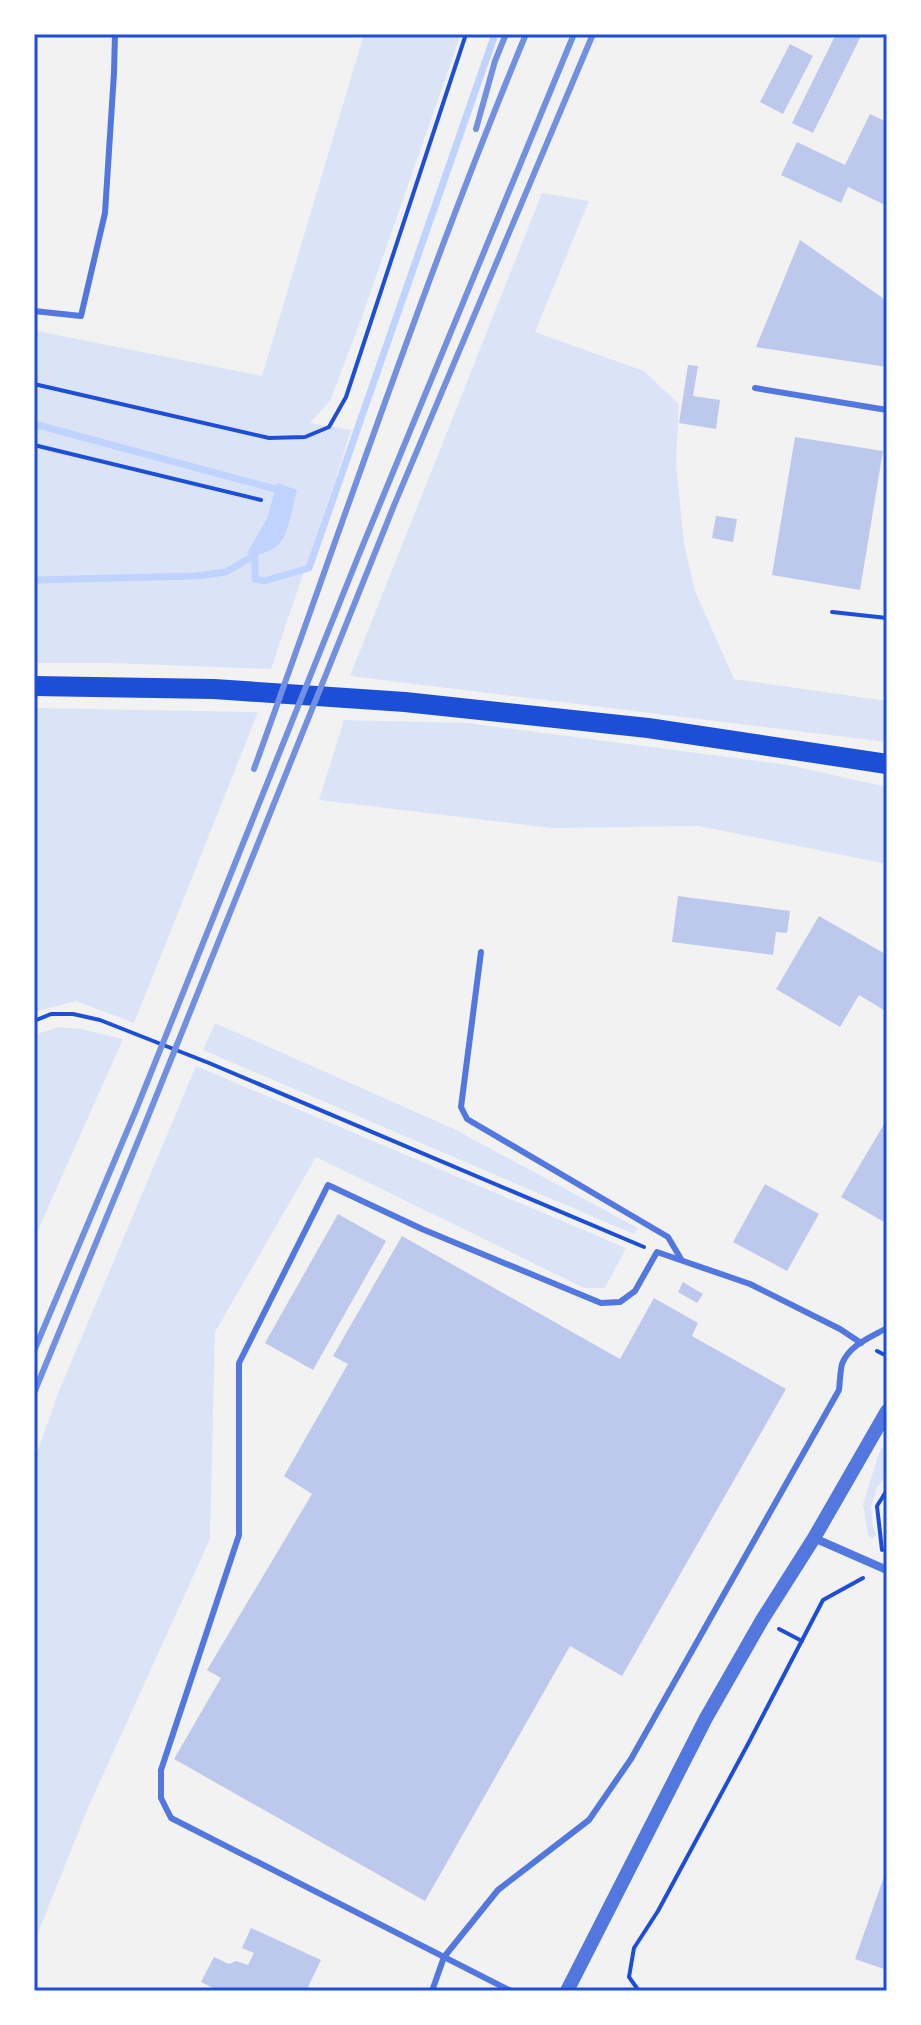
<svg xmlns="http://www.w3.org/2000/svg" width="921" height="2025" font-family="Overpass,sans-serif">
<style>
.green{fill:#dbe4f7;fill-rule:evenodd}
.water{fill:#bfd3fe}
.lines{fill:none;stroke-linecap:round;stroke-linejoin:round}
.stream{stroke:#bfd3fe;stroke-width:7}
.building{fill:#bdc9ec}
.path{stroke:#1d4ed8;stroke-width:4}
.service{stroke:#5277de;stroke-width:6}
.minor{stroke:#5277de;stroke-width:8}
.tertiary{stroke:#5277de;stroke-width:14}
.primary{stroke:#1d4ed8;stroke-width:20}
.rail{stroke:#7290e2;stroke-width:6}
.neatline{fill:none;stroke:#1d4ed8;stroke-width:3}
</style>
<rect width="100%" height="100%" fill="#f2f2f2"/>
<!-- green -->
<g class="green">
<path d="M364,34H461L358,328L330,401L310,423L351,430C327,510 297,589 271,669L109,663H34V343L37,331L262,376ZM277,483L270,551L248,552L267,518Z"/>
<polygon points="542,193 589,201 535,332 644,371 679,404 676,464 684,543 695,591 734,679 887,701 887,742 350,676"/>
<polygon points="34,708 258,712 134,1023 76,1001 34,1012"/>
<polygon points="344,720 467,723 788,765 887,787 887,864 699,826 551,828 319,800"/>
<polygon points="215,1023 454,1129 638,1228 634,1234 203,1050"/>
<polygon points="59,1027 81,1029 123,1039 34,1239 34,1038 40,1033"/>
<polygon points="196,1066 626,1248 605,1288 584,1288 316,1157 215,1332 210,1539 88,1808 34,1943 34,1461 59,1391"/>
<polygon points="887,1440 887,1473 877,1488 871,1507 873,1527 876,1534 872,1539 868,1535 863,1504 879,1453"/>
</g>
<!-- water -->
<path class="water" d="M277,483L297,490C294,502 288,532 282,540C275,551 259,557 247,553L267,518Z"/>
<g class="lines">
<!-- stream -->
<g class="stream">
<polyline points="34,424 275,489"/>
<polyline points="34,580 196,576 226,572 255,555 255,579 264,581 309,568 495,34"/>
</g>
</g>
<!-- building -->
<g class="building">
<polygon points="836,34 856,34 861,36 813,133 792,123"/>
<polygon points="790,44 813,56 783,114 760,102"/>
<polygon points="870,114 887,122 887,206 848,187 841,203 781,175 797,142 845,165"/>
<polygon points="800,240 887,301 887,367 756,347"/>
<polygon points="688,365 698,366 693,396 720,400 716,429 679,423"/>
<polygon points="795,437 883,451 860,590 772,575"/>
<polygon points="716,516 737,519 733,542 712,538"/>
<polygon points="678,896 790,911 787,933 776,932 773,955 672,942"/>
<polygon points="819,916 887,955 887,1012 859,995 840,1027 776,989"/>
<polygon points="887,1119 887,1217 884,1222 841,1197"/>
<polygon points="765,1184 819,1214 787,1271 733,1242"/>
<polygon points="338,1214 386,1241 313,1370 265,1343"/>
<polygon points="402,1236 620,1359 654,1298 698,1323 692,1336 786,1389 622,1676 570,1646 425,1901 174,1759 221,1678 207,1670 312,1494 284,1476 348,1364 333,1356"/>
<polygon points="683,1282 703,1294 697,1303 678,1292"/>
<polygon points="887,1868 887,1970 855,1959"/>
<polygon points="251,1928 321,1960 306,1991 219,1991 201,1982 214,1957 229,1964 236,1961 248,1965 254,1953 242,1948"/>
</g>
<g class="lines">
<!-- path -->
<g class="path">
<polyline points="34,384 269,438 305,437 329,427 346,397 466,34"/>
<polyline points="34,445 261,500"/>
<polyline points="832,612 887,618"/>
<polyline points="34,1021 51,1014 73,1014 100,1020 209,1063 644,1247"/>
<polyline points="877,1351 887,1356"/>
<polyline points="882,1550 877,1506 887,1490"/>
<polyline points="779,1629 802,1641"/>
<polyline points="639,1991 629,1977 634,1948 658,1911 748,1744 823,1600 863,1578"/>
</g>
<!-- service -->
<g class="service">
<polyline points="34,311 81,316 105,213 114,73 115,34"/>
<polyline points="755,388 887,410"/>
<polyline points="481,952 461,1107 467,1119 668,1237 681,1259"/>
<path d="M432,1991L444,1957L498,1890L589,1820L631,1759L839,1390C840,1382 840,1372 842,1364C849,1345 871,1337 887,1328"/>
<polyline points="511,1991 171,1818 161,1798 161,1770 239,1535 239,1363 328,1185 422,1229 601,1303 620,1302 635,1291 657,1252 750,1284 840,1329 861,1343"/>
</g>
<!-- minor -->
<polyline class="minor" points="814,1538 887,1570"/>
<!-- tertiary -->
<polyline class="tertiary" points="567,1991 706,1718 762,1620 814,1538 887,1411"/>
<!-- primary -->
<polyline class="primary" points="34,686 214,689 405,702 648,728 887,764"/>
<!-- rail -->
<g class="rail">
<polyline points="476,129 495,61 506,34"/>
<path d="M254,769C343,523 426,275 526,34"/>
<polyline points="34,1351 136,1110 358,557 574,34"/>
<polyline points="34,1393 143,1129 395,503 593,34"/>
</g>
</g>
<!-- border -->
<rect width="921" height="2025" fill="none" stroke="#ffffff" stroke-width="72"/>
<rect x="36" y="36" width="849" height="1953" class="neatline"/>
</svg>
